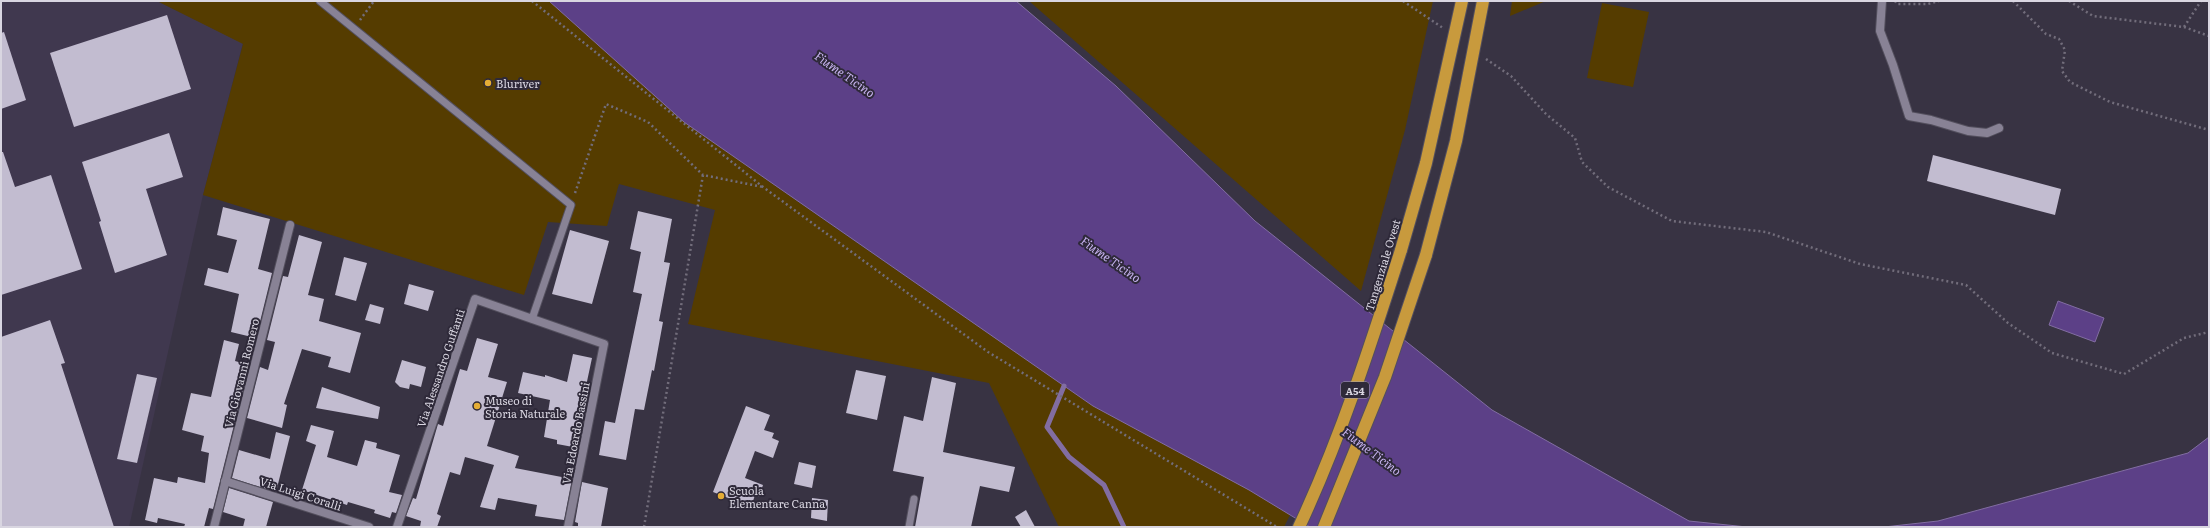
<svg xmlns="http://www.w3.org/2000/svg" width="2210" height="528" font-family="Literata,serif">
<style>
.built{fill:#40384f}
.green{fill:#553c00}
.water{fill:#5c4087;stroke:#826da2}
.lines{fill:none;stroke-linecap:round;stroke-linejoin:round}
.stream{stroke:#826da2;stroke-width:5}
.building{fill:#c2bcd0}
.service-casing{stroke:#534f5d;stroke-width:9}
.minor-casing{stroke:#534f5d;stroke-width:10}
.motorway-casing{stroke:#534f5d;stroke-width:14}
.path{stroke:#726d7b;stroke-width:2.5;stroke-dasharray:2 3;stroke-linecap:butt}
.service{stroke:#888295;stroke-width:7}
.minor{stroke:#888295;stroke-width:8}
.motorway{stroke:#c89a3d;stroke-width:12}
.motorway-bridge-casing{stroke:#534f5d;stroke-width:14;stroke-linecap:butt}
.motorway-bridge{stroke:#c89a3d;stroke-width:12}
.poi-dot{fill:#e5ad36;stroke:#2e2939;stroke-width:1.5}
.labels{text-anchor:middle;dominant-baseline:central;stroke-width:4;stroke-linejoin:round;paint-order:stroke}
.shield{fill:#2e2939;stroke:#a6a2af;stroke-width:1}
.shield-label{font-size:10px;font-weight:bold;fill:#d9d6e1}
.poi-label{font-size:11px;fill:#d9d6e1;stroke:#2e2939;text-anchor:start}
.street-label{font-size:11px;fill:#d9d6e1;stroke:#2e2939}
.water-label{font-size:12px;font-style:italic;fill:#c8b4f1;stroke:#2e2939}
</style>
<rect width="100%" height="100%" fill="#383343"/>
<!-- built -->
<polygon class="built" points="1,1 157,1 243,43 203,195 129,527 1,527"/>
<!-- green -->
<g class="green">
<polygon points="157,1 549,1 684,122 840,231 1093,406 1249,490 1290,515 1284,527 1059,527 989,383 688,324 715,210 619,184 607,226 548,222 524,295 203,195 243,44"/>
<polygon points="1029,1 1433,1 1405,130 1361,291"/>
<polygon points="1512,1 1546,1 1510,16"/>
<polygon points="1602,3 1649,12 1633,87 1587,78"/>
</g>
<!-- water -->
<g class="water">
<polygon points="549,1 1016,1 1116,86 1255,221 1492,410 1689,521 1747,527 1310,527 1249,490 1093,406 684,122"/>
<polygon points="2058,301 2104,318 2095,342 2049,325"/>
<polygon points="2209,437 2209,527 1884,527 1938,521 2188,453"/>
</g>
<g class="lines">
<!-- stream -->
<polyline class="stream" points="1064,386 1047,427 1069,457 1104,485 1124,527"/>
</g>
<!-- building -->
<g class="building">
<polygon points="167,15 191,89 74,127 50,53"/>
<polygon points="4,32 26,100 1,109 1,33"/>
<polygon points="169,133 183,177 146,189 167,255 115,273 99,222 101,221 82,162"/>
<polygon points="1,152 3,152 15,187 51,175 82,269 1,295"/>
<polygon points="1933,155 2061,189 2055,215 1927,181"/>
<polygon points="223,207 270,219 258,269 272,273 256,338 231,332 239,294 204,285 208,268 228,273 237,240 217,235"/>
<polygon points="638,211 672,219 664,262 670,263 659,321 663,322 654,371 652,370 644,410 635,409 626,460 599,455 605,421 615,423 642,294 633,292 641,252 630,249"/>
<polygon points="570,230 609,241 592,304 552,294"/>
<polygon points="299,235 322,242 308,295 324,299 319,321 361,333 350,373 328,367 331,357 302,349 284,404 287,405 282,428 247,418 260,367 268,370 275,342 267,340 283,276 288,277"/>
<polygon points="344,257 367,263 356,301 335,295"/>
<polygon points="409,284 434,291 428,311 404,304"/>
<polygon points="370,304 384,308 380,324 365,320"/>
<polygon points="50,320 65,363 61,364 114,527 1,527 1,337"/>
<polygon points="477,338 498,344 488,377 507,382 487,446 519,456 515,468 572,479 564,520 535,516 537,505 498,498 495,510 480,507 494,465 465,457 460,475 450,472 437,514 441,516 437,527 420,527 421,521 406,516 413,498 416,499 438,424 443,426 460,369 467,371"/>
<polygon points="224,340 239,344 235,361 249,365 213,509 209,508 204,527 184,527 185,524 158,518 157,523 145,520 154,478 177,483 178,477 205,483 209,453 201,451 204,436 182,430 191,393 211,397"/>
<polygon points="573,354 592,358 573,447 557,444 557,440 544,437 550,400 518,393 523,372 545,377 545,375 567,382"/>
<polygon points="402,360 426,367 421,387 410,384 409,389 400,387 395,382"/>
<polygon points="856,370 886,376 877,420 846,413"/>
<polygon points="137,374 157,378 137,463 117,459"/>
<polygon points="932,377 956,383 943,452 1015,467 1009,492 980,486 971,527 915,527 924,477 893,471 904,416 923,421"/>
<polygon points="322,387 380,407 378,419 316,408"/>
<polygon points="746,406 770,415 764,430 774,433 772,438 779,441 773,458 755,451 745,478 763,485 759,497 755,495 751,507 713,492"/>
<polygon points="311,425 334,431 327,457 357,466 365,440 377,443 376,448 400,455 389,492 402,495 396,513 392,512 390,518 374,513 375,510 348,502 347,505 302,490 316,445 306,441"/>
<polygon points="276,432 290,436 276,492 232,478 239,450 270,459"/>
<polygon points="799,462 816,466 812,488 794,484"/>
<polygon points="582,482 608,488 601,527 578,527 578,523 575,522"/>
<polygon points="229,488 273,502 266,527 243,527 245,519 223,512"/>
<polygon points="812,498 828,500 827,521 811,518"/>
<polygon points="1026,510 1035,527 1021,527 1015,517"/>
</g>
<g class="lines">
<!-- service casing -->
<g class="service-casing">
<g id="service">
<polyline points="320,1 571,205 532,319"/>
<polyline points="909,527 914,499"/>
</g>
</g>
<!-- minor casing -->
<g class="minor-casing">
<g id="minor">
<polyline points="1882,1 1880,31 1893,65 1909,116 1931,120 1968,131 1987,133 1999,128"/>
<polyline points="225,481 369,527"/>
<polyline points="214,527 290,225"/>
<polyline points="397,527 475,299 604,344 568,527"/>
</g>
</g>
<!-- motorway casing -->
<g class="motorway-casing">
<g id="motorway">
<path d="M1299,527C1341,437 1371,344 1401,250"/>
<polyline points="1324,527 1385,377 1426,255"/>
</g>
</g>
<!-- path -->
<g class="path">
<polyline points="532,1 763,187 988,352 1277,527"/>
<polyline points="1403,1 1443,28"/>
<polyline points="1895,1 1897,4 1928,4 1939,1"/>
<polyline points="2013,1 2046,34 2059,39 2065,50 2062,71 2070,82 2110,102 2209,130"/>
<polyline points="2069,1 2093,16 2184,27 2201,1"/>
<polyline points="360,20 374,1"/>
<polyline points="2184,27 2209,36"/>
<polyline points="1486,59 1511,76 1546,114 1575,138 1582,162 1608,187 1672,221 1766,232 1860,264 1966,285 2008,323 2052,353 2124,374 2184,338 2209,332"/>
<polyline points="575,193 606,104 648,122 703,175"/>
<polyline points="644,527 703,175 763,187"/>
</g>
<!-- service -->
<use href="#service" class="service"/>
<!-- minor -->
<use href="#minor" class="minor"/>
<!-- motorway -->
<use href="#motorway" class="motorway"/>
<!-- motorway-bridge casing -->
<g class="motorway-bridge-casing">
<g id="motorway-bridge">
<polyline points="1401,250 1426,163 1462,1"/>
<polyline points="1426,255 1456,141 1483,1"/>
</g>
</g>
<!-- motorway-bridge -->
<use href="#motorway-bridge" class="motorway-bridge"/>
</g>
<!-- markers -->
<g class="poi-dot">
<circle cx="488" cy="83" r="4"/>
<circle cx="477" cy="406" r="4"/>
<circle cx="721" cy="496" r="4"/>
</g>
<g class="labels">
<!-- shield labels -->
<rect class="shield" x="1341" y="382" width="28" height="16" rx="3"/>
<g class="shield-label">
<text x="1355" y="390">A54</text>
</g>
<!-- poi labels -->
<g class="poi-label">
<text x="496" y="83">Bluriver</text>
<text x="485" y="400">Museo di<tspan x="485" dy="13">Storia Naturale</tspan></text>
<text x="729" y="490">Scuola<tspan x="729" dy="13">Elementare Canna</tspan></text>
</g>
<!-- street labels -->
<g class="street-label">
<text transform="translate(1382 265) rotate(-73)">Tangenziale Ovest</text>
<text transform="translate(440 368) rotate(-71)">Via Alessandro Guffanti</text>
<text transform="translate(241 373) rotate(-76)">Via Giovanni Romero</text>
<text transform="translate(575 433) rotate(-79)">Via Edoardo Bassini</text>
<text transform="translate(301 493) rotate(18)">Via Luigi Coralli</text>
</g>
<!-- water labels -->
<g class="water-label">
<text transform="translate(845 74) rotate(35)">Fiume Ticino</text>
<text transform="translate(1111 259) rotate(35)">Fiume Ticino</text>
<text transform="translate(1372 451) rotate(37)">Fiume Ticino</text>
</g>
</g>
<!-- border -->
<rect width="2210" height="528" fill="none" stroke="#d9d6e1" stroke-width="4"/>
</svg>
